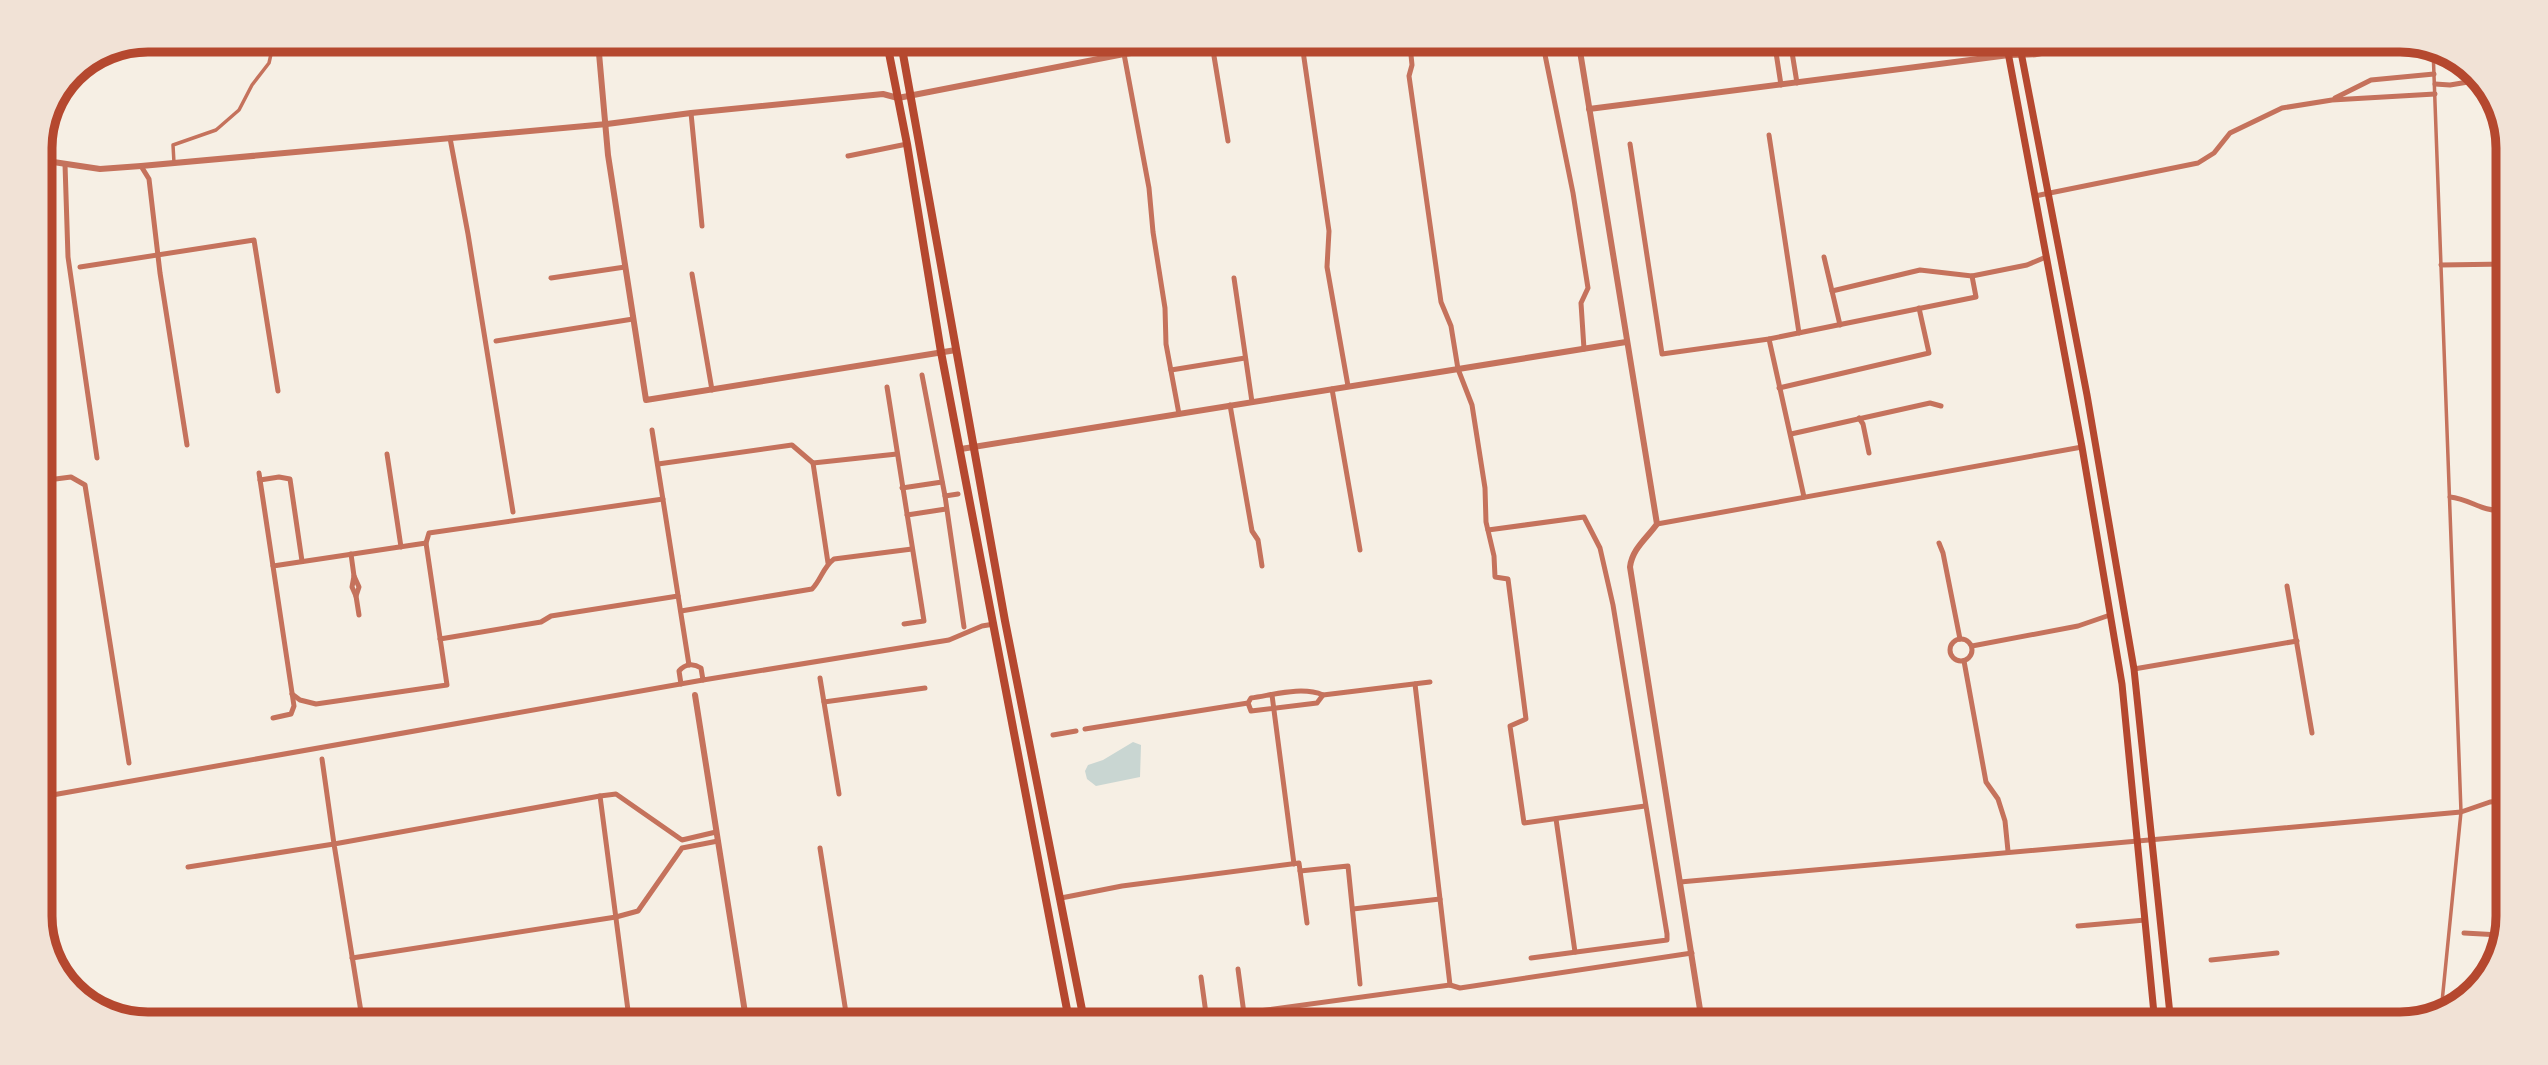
<svg xmlns="http://www.w3.org/2000/svg" width="2548" height="1065" font-family="'Archivo Narrow',sans-serif">
<style>
.water{fill:#c9d6d2}
.lines{fill:none;stroke-linecap:round;stroke-linejoin:round}
.pedestrian{stroke:#c5725c;stroke-width:3.5}
.minor{stroke:#c5725c;stroke-width:5}
.tertiary{stroke:#c5725c;stroke-width:6}
.secondary{stroke:#b5482f;stroke-width:7}
.primary{stroke:#b5482f;stroke-width:8}
.rim{fill:none;stroke:#b5482f;stroke-width:9}
</style>
<rect width="100%" height="100%" fill="#f6efe4"/>
<!-- water -->
<polygon class="water" points="1133,742 1141,745 1140,777 1096,786 1087,779 1085,771 1088,765 1103,760"/>
<g class="lines">
<!-- pedestrian -->
<g class="pedestrian">
<polyline points="2433,48 2461,812 2441,1012"/>
<polyline points="174,163 173,145 216,130 239,110 252,85 269,63 274,41"/>
</g>
<!-- minor -->
<g class="minor">
<polyline points="1212,44 1228,141"/>
<polyline points="1302,44 1329,231 1327,267 1348,386"/>
<polyline points="1410,45 1412,65 1409,76 1441,302 1451,326 1458,369 1472,405 1485,488 1486,522 1494,556 1495,577 1508,579 1526,719 1510,726 1524,823 1645,806"/>
<polyline points="1543,45 1573,193 1588,288 1581,303 1584,349"/>
<polyline points="1775,46 1781,85"/>
<polyline points="1791,46 1797,83"/>
<polyline points="1124,54 1149,188 1153,232 1165,308 1166,344 1179,414"/>
<polyline points="2435,84 2450,85 2480,80"/>
<polyline points="2335,98 2371,80 2434,74"/>
<polyline points="691,113 702,226"/>
<polyline points="1769,135 1799,333"/>
<polyline points="450,138 468,234 513,512"/>
<polyline points="1630,144 1662,354 1769,339 1976,297 1972,276"/>
<polyline points="848,156 907,144"/>
<polyline points="65,164 68,257 97,458"/>
<polyline points="141,166 149,179 160,273 187,445"/>
<polyline points="2035,196 2198,163 2214,153 2230,133 2282,108 2332,100 2435,94"/>
<polyline points="1824,257 1840,325"/>
<polyline points="2441,265 2506,264"/>
<polyline points="80,267 254,240 278,391"/>
<polyline points="692,274 712,390"/>
<polyline points="551,278 625,267"/>
<polyline points="1234,278 1252,402"/>
<polyline points="1832,291 1920,270 1972,276 2027,265 2046,257"/>
<polyline points="1769,339 1804,497"/>
<polyline points="496,341 633,319"/>
<polyline points="1171,370 1245,358"/>
<polyline points="922,375 945,496 964,627"/>
<polyline points="887,387 924,621 904,624"/>
<polyline points="1779,388 1929,353 1919,308"/>
<polyline points="1332,389 1360,550"/>
<polyline points="1230,405 1252,531 1258,540 1262,566"/>
<polyline points="1859,418 1863,424 1869,453"/>
<polyline points="652,430 689,665"/>
<polyline points="1791,434 1930,403 1941,406"/>
<polyline points="387,454 401,547"/>
<polyline points="813,463 828,563"/>
<polyline points="658,464 792,445 813,463 897,454"/>
<polyline points="259,473 294,706 291,714 273,718"/>
<polyline points="260,480 279,477 290,479 302,561"/>
<polyline points="40,481 71,477 85,485 129,763"/>
<polyline points="902,488 942,482"/>
<polyline points="945,496 958,494"/>
<path d="M2450,497C2470,499 2482,512 2502,510"/>
<polyline points="907,515 946,509"/>
<polyline points="1657,524 2082,447"/>
<polyline points="1488,530 1584,517 1600,548 1613,605 1667,934 1667,940 1531,958"/>
<polyline points="1939,543 1943,553 1960,639"/>
<polyline points="351,554 354,576 352,587 356,596 359,615"/>
<polyline points="273,566 426,543"/>
<polyline points="354,576 359,587 356,596"/>
<polyline points="2287,586 2312,733"/>
<path d="M681,611L812,589C821,580 823,567 834,559L912,549"/>
<circle cx="1961" cy="650" r="11"/>
<polyline points="440,639 541,622 551,616 678,596"/>
<polyline points="1972,646 2078,626 2110,615"/>
<polyline points="1964,661 1986,782 1998,799 2005,821 2008,851"/>
<polyline points="2134,669 2297,641"/>
<polyline points="820,678 839,794"/>
<path d="M681,684L679,671C685,664 693,663 701,668L703,680"/>
<polyline points="1415,684 1450,985"/>
<polyline points="292,694 300,700 316,704 447,685 426,543 429,533 663,499"/>
<polyline points="1272,695 1294,864"/>
<polyline points="824,702 925,688"/>
<polyline points="1248,703 1251,711 1317,703 1323,695"/>
<path d="M1085,729L1248,703L1251,698C1273,695 1302,686 1323,695L1430,682"/>
<polyline points="1053,735 1076,731"/>
<polyline points="600,796 616,794 682,840 716,832"/>
<polyline points="41,797 703,680 949,640 982,626 994,624"/>
<polyline points="1556,819 1575,952"/>
<polyline points="820,848 847,1019"/>
<polyline points="188,867 334,844 322,759"/>
<polyline points="1300,871 1348,866 1360,984"/>
<polyline points="1680,882 2461,812 2490,802 2501,801"/>
<polyline points="1061,898 1122,886 1299,863 1307,923"/>
<polyline points="1353,909 1440,899"/>
<polyline points="2078,926 2145,920"/>
<polyline points="2464,933 2500,935"/>
<polyline points="352,958 616,917 638,911 682,848 718,841"/>
<polyline points="2211,960 2277,953"/>
<polyline points="1238,969 1245,1021"/>
<polyline points="1201,977 1207,1021"/>
<polyline points="1244,1013 1450,985 1460,988 1692,953"/>
<polyline points="362,1018 334,844 600,796 629,1018"/>
</g>
<!-- tertiary -->
<g class="tertiary">
<polyline points="598,42 608,155 646,400 956,350"/>
<path d="M1579,45L1657,524C1647,538 1632,549 1630,567L1702,1022"/>
<path d="M1589,109L2009,55C2026,54 2040,57 2054,47"/>
<polyline points="40,160 100,169 141,166 607,124 691,113 883,94 898,98 1124,54 1193,44"/>
<polyline points="961,449 1626,342"/>
<polyline points="695,695 746,1019"/>
</g>
<!-- secondary -->
<g class="secondary">
<polyline points="2007,47 2082,447 2122,684 2155,1024"/>
<polyline points="2020,47 2087,395 2134,669 2171,1024"/>
</g>
<!-- primary -->
<g class="primary">
<polyline points="887,43 907,144 941,352 1069,1020"/>
<polyline points="901,43 1005,621 1084,1020"/>
</g>
</g>
<!-- crop -->
<path d="M0 0H2548V1065H0ZM148 52H2400A96 96 0 0 1 2496 148V916A96 96 0 0 1 2400 1012H148A96 96 0 0 1 52 916V148A96 96 0 0 1 148 52Z" fill="#f1e2d6" fill-rule="evenodd"/>
<path class="rim" d="M148 52H2400A96 96 0 0 1 2496 148V916A96 96 0 0 1 2400 1012H148A96 96 0 0 1 52 916V148A96 96 0 0 1 148 52Z"/>
</svg>
